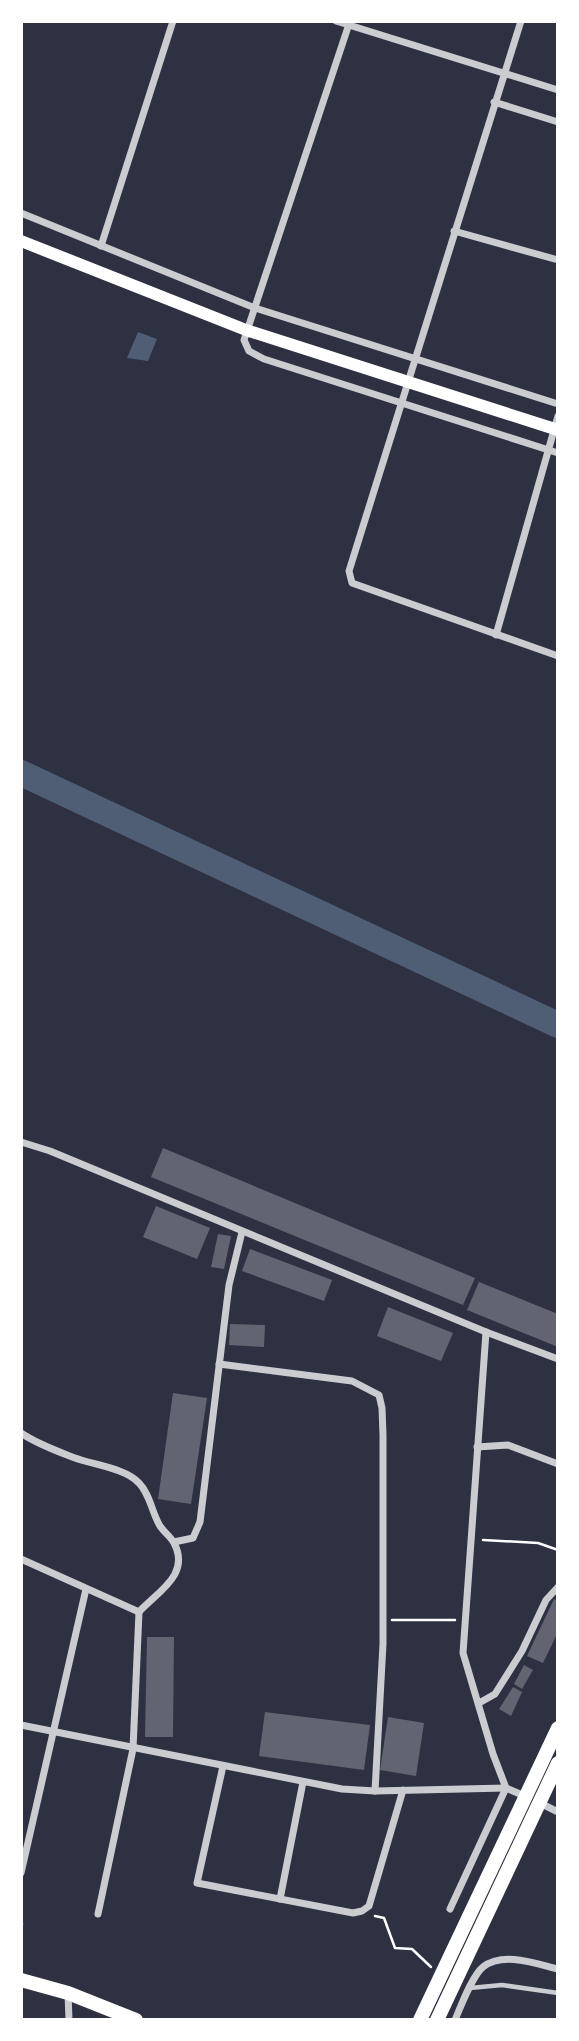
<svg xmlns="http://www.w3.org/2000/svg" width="579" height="2041" font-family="Inter,sans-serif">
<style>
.water{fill:#4f5d75}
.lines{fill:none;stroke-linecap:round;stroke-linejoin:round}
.river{stroke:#4f5d75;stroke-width:26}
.building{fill:#626471}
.path{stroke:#fff;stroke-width:2.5}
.service{stroke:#caccd0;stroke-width:4.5}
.minor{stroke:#caccd0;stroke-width:7}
.secondary{stroke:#fff;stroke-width:12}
.primary{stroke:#fff;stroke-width:14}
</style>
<rect width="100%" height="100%" fill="#2d3142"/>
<!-- water -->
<polygon class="water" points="138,332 157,339 148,361 127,358"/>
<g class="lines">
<!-- river -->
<polyline class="river" points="21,773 558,1025"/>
</g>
<!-- building -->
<g class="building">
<polygon points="163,1148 475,1278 463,1305 151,1177"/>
<polygon points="156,1206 210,1228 197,1259 143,1237"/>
<polygon points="218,1234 231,1236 224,1269 211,1267"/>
<polygon points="250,1249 332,1280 324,1301 242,1271"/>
<polygon points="479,1282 558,1314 558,1347 467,1310"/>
<polygon points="388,1307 453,1333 441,1361 377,1336"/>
<polygon points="230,1324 265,1325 264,1347 229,1345"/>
<polygon points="173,1393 207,1398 191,1504 158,1499"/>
<polygon points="554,1599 558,1602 558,1632 543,1663 527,1656"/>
<polygon points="147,1637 174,1637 173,1737 145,1737"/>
<polygon points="524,1665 533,1670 522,1689 514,1684"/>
<polygon points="513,1687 522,1692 511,1716 499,1709"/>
<polygon points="265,1712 370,1725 364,1770 259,1756"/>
<polygon points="388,1717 424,1723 416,1776 380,1770"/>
</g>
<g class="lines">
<!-- path -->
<g class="path">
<polyline points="483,1540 538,1543 558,1550"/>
<polyline points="392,1620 455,1620"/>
<polyline points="375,1916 384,1918 395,1948 412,1949 431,1967"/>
<polyline points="21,1920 22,1924"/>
</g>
<!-- service -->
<polyline class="service" points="470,1988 502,1985 558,1993"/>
<!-- minor -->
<g class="minor">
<polyline points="336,21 558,90"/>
<polyline points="350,21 244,340 249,351 264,359 558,453"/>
<polyline points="521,21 349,571 352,583 558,656"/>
<polyline points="494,102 558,122"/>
<polyline points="21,213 255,308 558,404"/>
<polyline points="454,231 558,260"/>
<polyline points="101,246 173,21"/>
<polyline points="496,635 558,416"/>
<polyline points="21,1142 50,1151 486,1332 558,1359"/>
<polyline points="486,1332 463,1653 493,1754 506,1788 527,1797"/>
<polyline points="219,1364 352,1381 379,1395 382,1408 383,1435 383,1644 375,1791"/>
<path d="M21,1433C37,1444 57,1451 75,1458C94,1465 125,1468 139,1483C150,1494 152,1513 160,1526C164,1532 171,1537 174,1543C191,1575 157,1592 139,1612"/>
<polyline points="477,1447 508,1445 558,1464"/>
<polyline points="174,1542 193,1538 200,1522 229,1285 242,1232"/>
<polyline points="21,1559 139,1612"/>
<polyline points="479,1703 495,1694 522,1651 546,1600 558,1587"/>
<polyline points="21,1725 342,1789 375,1791 506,1788"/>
<polyline points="223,1766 197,1883 353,1913 362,1911 369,1906 403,1790"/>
<polyline points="538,1802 558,1812"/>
<polyline points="21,1873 86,1589"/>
<polyline points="280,1899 303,1782"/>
<polyline points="450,1909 506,1788"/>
<polyline points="98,1914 133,1749 139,1612"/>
<polyline points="68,1993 69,2020"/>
<path d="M455,2020C461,2006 472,1976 483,1967C503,1951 537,1964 558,1969"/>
</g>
<!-- secondary -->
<polyline class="secondary" points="21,241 246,330 558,430"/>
<!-- primary -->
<g class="primary">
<polyline points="21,1980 68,1993 136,2020"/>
<polyline points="420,2020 558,1728"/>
<polyline points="437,2020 558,1763"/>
</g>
</g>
<!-- border -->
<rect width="579" height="2041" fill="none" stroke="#ffffff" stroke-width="46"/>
</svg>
